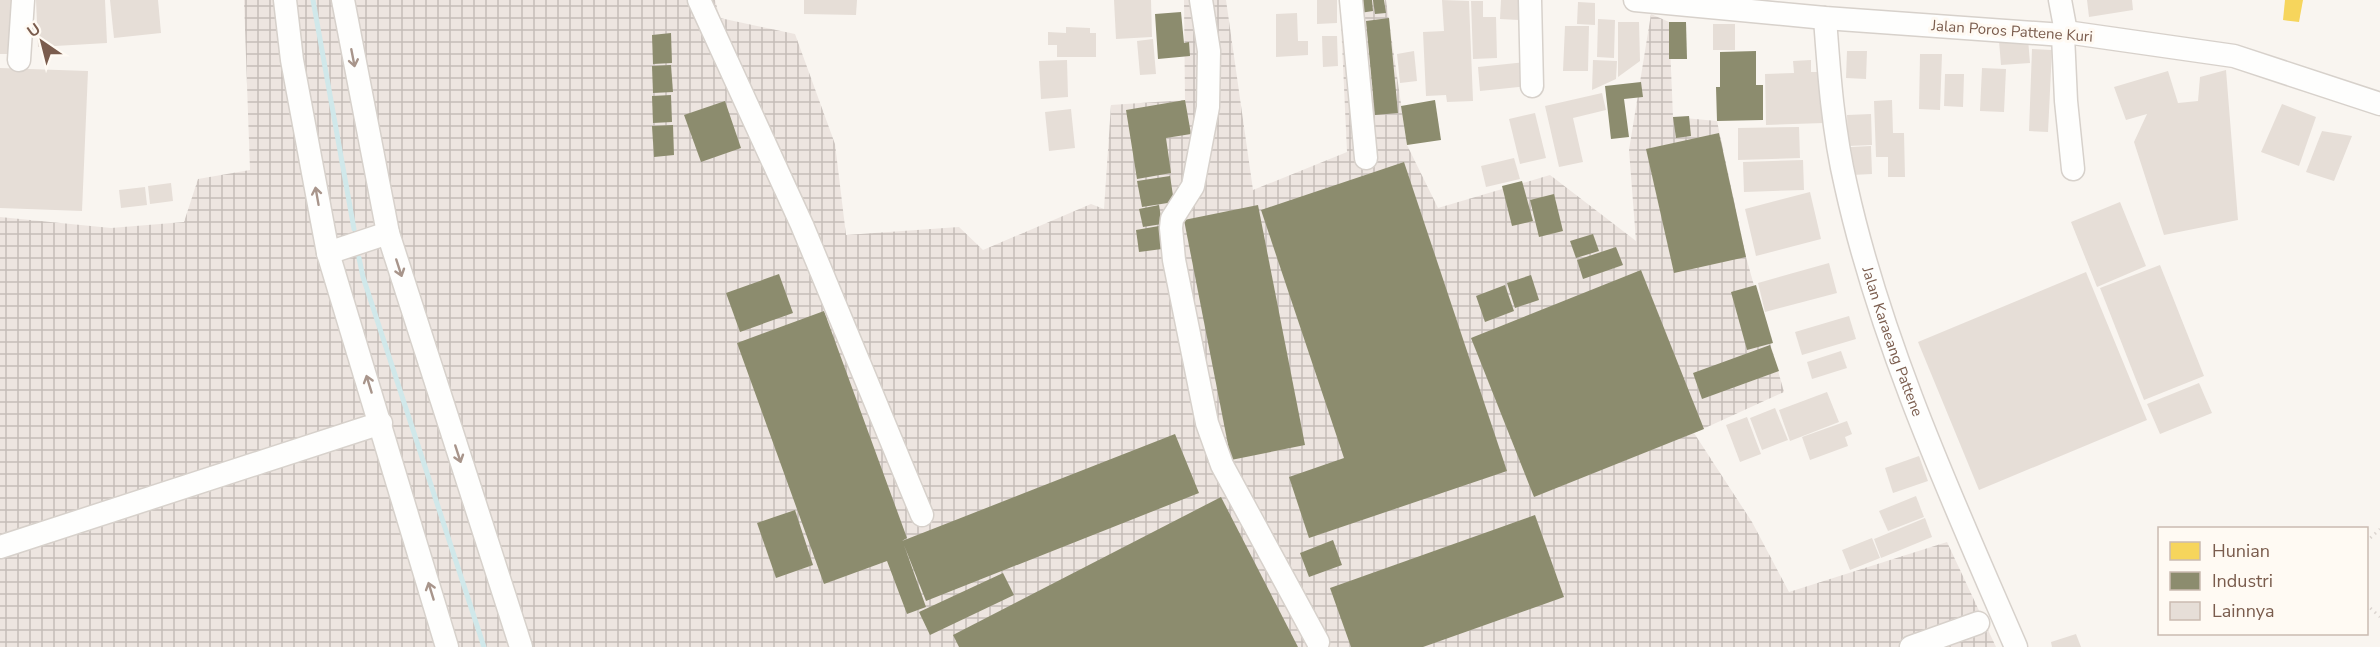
<svg xmlns="http://www.w3.org/2000/svg" width="2380" height="647" font-family="'Nunito Sans',sans-serif">
<style>
.industrial{fill:url(#industrial-grid)}
.homes{fill:#f6d55c}
.industry{fill:#8c8c6e}
.lines{fill:none;stroke-linecap:round;stroke-linejoin:round}
.stream{stroke:#d0e8ea;stroke-width:5}
.building{fill:#e6ded7}
.minor-casing{stroke:#d7d1cb;stroke-width:25}
.path{stroke:#dcd5d0;stroke-width:3;stroke-dasharray:1.5 4.5;stroke-linecap:butt}
.minor{stroke:#fefefd;stroke-width:22}
.oneway{stroke:#a8958b}
.labels{text-anchor:middle;dominant-baseline:central;stroke-width:6;stroke-linejoin:round;paint-order:stroke}
.street-label{font-size:15px;fill:#7a5c4d;stroke:#fffaf3}
</style>
<defs>
<pattern id="industrial-grid" width="8" height="8" patternUnits="userSpaceOnUse" patternTransform="scale(1.5)"><rect width="8" height="8" fill="#ede5e0"/><path d="M0 4h8M4 0v8" fill="none" stroke="#c5bdb8"/></pattern>
</defs>
<rect width="100%" height="100%" fill="#f9f5f0"/>
<!-- industrial -->
<polygon class="industrial" points="244,0 715,0 720,18 795,34 835,144 846,235 959,227 983,250 1091,204 1104,209 1111,105 1185,100 1184,0 1226,0 1253,190 1347,152 1340,0 1386,0 1407,145 1438,208 1550,175 1636,241 1629,150 1651,14 1669,22 1673,117 1717,121 1746,257 1784,392 1694,433 1752,522 1789,592 1947,542 1996,647 0,647 0,217 111,228 184,222 198,179 250,170"/>
<!-- homes -->
<polygon class="homes" points="2285,0 2303,0 2299,22 2283,20"/>
<!-- industry -->
<g class="industry">
<polygon points="1358,0 1372,0 1373,11 1360,13"/>
<polygon points="1373,0 1384,0 1386,13 1375,14"/>
<polygon points="1181,12 1184,43 1189,42 1190,56 1158,59 1155,14"/>
<polygon points="1389,18 1398,113 1375,115 1366,21"/>
<polygon points="1669,22 1686,22 1687,59 1669,59"/>
<polygon points="671,33 672,63 653,64 652,35"/>
<polygon points="1756,51 1756,85 1763,85 1763,120 1717,121 1716,87 1720,87 1720,52"/>
<polygon points="671,65 673,92 653,93 652,66"/>
<polygon points="1641,82 1643,97 1624,99 1629,137 1611,139 1605,86"/>
<polygon points="671,95 672,122 653,123 652,96"/>
<polygon points="1185,100 1191,134 1166,138 1171,173 1137,179 1126,110"/>
<polygon points="1435,100 1441,140 1407,145 1401,106"/>
<polygon points="725,101 741,148 701,162 684,115"/>
<polygon points="1689,116 1691,136 1676,138 1673,117"/>
<polygon points="673,125 674,155 654,157 652,126"/>
<polygon points="1719,133 1746,257 1674,273 1646,149"/>
<polygon points="1404,162 1507,471 1309,538 1289,477 1344,458 1261,210"/>
<polygon points="1170,176 1174,202 1142,207 1137,181"/>
<polygon points="1522,181 1533,221 1512,226 1502,186"/>
<polygon points="1554,194 1563,231 1539,237 1530,200"/>
<polygon points="1159,205 1162,224 1143,227 1139,209"/>
<polygon points="1258,205 1305,445 1231,460 1184,220"/>
<polygon points="1159,226 1162,249 1139,252 1136,230"/>
<polygon points="1593,234 1599,251 1576,258 1570,241"/>
<polygon points="1616,247 1623,265 1583,279 1577,260"/>
<polygon points="1641,270 1704,429 1534,497 1471,338"/>
<polygon points="779,274 793,313 740,332 726,293"/>
<polygon points="1531,275 1539,300 1515,308 1507,283"/>
<polygon points="1505,285 1514,311 1485,322 1476,296"/>
<polygon points="1756,285 1773,343 1747,350 1731,292"/>
<polygon points="824,311 907,538 902,541 1175,434 1199,493 926,601 904,545 926,607 907,614 887,561 824,584 737,343"/>
<polygon points="1770,345 1779,371 1702,399 1693,373"/>
<polygon points="1221,497 1298,647 959,647 953,635"/>
<polygon points="795,510 813,565 776,578 757,523"/>
<polygon points="1535,515 1564,597 1423,647 1351,647 1330,588"/>
<polygon points="1333,540 1342,565 1309,577 1300,553"/>
<polygon points="1003,573 1014,595 930,635 919,612"/>
</g>
<g class="lines">
<!-- stream -->
<g class="stream">
<polyline points="313,0 354,229"/>
<polyline points="359,258 363,277 484,647"/>
</g>
</g>
<!-- building -->
<g class="building">
<polygon points="0,0 16,0 12,54 0,54"/>
<polygon points="36,0 105,0 107,43 38,47"/>
<polygon points="110,0 158,0 161,33 114,38"/>
<polygon points="804,0 857,0 856,15 804,14"/>
<polygon points="1114,0 1151,0 1152,37 1116,39"/>
<polygon points="1317,0 1337,0 1337,23 1317,24"/>
<polygon points="1442,0 1469,1 1473,101 1447,102 1446,95 1426,96 1423,32 1444,31"/>
<polygon points="1501,0 1520,0 1519,20 1500,19"/>
<polygon points="2087,0 2132,0 2133,10 2089,17"/>
<polygon points="1471,1 1483,1 1483,17 1496,17 1497,58 1473,59"/>
<polygon points="1578,2 1595,3 1595,25 1577,24"/>
<polygon points="1297,13 1298,41 1308,41 1308,55 1276,57 1276,14"/>
<polygon points="1598,19 1615,20 1614,58 1597,57"/>
<polygon points="1618,22 1639,22 1640,61 1618,77"/>
<rect x="1713" y="24" width="22" height="26"/>
<polygon points="1565,26 1589,26 1588,71 1563,71"/>
<polygon points="1066,27 1090,28 1090,33 1096,33 1096,57 1057,57 1057,45 1048,45 1048,32 1066,33"/>
<polygon points="1322,36 1337,36 1338,66 1323,67"/>
<polygon points="1153,39 1156,74 1140,75 1137,41"/>
<polygon points="2028,39 2030,63 2001,65 1999,41"/>
<polygon points="2032,49 2052,50 2048,132 2029,131"/>
<polygon points="1414,51 1417,81 1400,83 1397,54"/>
<polygon points="1847,51 1867,51 1866,79 1846,78"/>
<polygon points="1920,54 1942,54 1940,110 1919,109"/>
<polygon points="1067,60 1068,97 1041,99 1039,61"/>
<polygon points="1593,60 1617,61 1616,79 1592,90"/>
<polygon points="1811,60 1811,72 1822,72 1824,123 1766,125 1765,74 1794,73 1793,61"/>
<polygon points="1527,62 1529,86 1480,91 1478,67"/>
<polygon points="0,68 88,71 82,211 0,208"/>
<polygon points="1982,68 2006,69 2004,112 1980,111"/>
<polygon points="2226,70 2238,220 2164,235 2134,142 2147,114 2126,120 2114,87 2168,71 2178,103 2198,101 2200,77"/>
<polygon points="1945,74 1964,74 1963,107 1944,106"/>
<polygon points="1602,93 1606,110 1573,118 1583,162 1559,167 1545,106"/>
<polygon points="1892,100 1893,133 1904,133 1905,177 1888,177 1888,157 1876,157 1874,101"/>
<polygon points="2282,104 2316,117 2299,166 2261,152"/>
<polygon points="1071,109 1075,148 1049,151 1045,112"/>
<polygon points="1535,113 1546,158 1520,164 1509,119"/>
<polygon points="1871,114 1872,145 1848,146 1847,115"/>
<polygon points="1799,127 1800,158 1738,160 1738,128"/>
<polygon points="2322,131 2352,136 2334,181 2306,172"/>
<polygon points="1871,146 1872,174 1852,175 1851,147"/>
<polygon points="1514,158 1520,179 1486,187 1481,166"/>
<polygon points="1803,160 1804,190 1744,192 1743,162"/>
<polygon points="171,183 173,201 150,204 148,186"/>
<polygon points="145,187 147,205 121,208 119,190"/>
<polygon points="1810,192 1821,239 1756,256 1745,209"/>
<polygon points="2120,202 2146,266 2097,287 2071,222"/>
<polygon points="1829,263 1837,293 1765,312 1758,283"/>
<polygon points="2160,265 2204,376 2144,400 2100,288"/>
<polygon points="2086,272 2147,420 1979,490 1918,342"/>
<polygon points="1849,316 1856,339 1802,355 1795,332"/>
<polygon points="1841,351 1847,368 1812,379 1807,362"/>
<polygon points="2199,383 2212,413 2160,434 2147,404"/>
<polygon points="1827,392 1839,422 1790,441 1779,410"/>
<polygon points="1775,408 1788,440 1762,450 1750,418"/>
<polygon points="1747,417 1761,454 1740,462 1726,425"/>
<polygon points="1847,421 1852,434 1845,437 1848,446 1810,460 1802,437"/>
<polygon points="1919,456 1928,481 1893,493 1885,468"/>
<polygon points="1916,496 1924,517 1888,531 1879,511"/>
<polygon points="1925,518 1932,537 1881,558 1874,539"/>
<polygon points="1872,538 1880,558 1850,570 1842,550"/>
<polygon points="2076,634 2081,647 2052,647 2051,642"/>
</g>
<g class="lines">
<!-- minor casing -->
<g class="minor-casing">
<g id="minor">
<polyline points="285,0 292,60 328,253 447,647"/>
<polyline points="343,0 388,233 521,647"/>
<polyline points="699,0 802,225 922,515"/>
<polyline points="1201,0 1209,51 1208,107 1193,186 1172,219 1171,228 1174,260 1207,423 1222,465 1318,642"/>
<polyline points="1351,0 1366,158"/>
<polyline points="1530,0 1532,86"/>
<polyline points="1635,0 1825,18 2063,35 2066,32 2234,56 2380,104"/>
<polyline points="2060,0 2066,32"/>
<path id="s1" d="M1825,18C1829,74 1833,131 1846,186C1881,344 1952,499 2016,647"/>
<polyline points="2063,35 2066,101 2073,169"/>
<polyline points="19,60 23,0"/>
<polyline points="328,253 388,233"/>
<polyline points="0,547 381,423"/>
<polyline points="1911,647 1978,623"/>
</g>
</g>
<!-- path -->
<g class="path">
<polyline points="2366,542 2380,529"/>
<polyline points="2366,604 2380,617"/>
</g>
<!-- minor -->
<use href="#minor" class="minor"/>
</g>
<!-- one-way arrows -->
<defs><path id="oneway-shaft" d="M-6 0H5M1.5-3L5.5 0L1.5 3" fill="none" stroke-width="1.6" stroke-linecap="round" stroke-linejoin="round" transform="scale(1.5)"/></defs>
<g class="oneway">
<use href="#oneway-shaft" transform="translate(353 58) rotate(79)"/>
<use href="#oneway-shaft" transform="translate(317 196) rotate(-100)"/>
<use href="#oneway-shaft" transform="translate(399 268) rotate(72)"/>
<use href="#oneway-shaft" transform="translate(369 384) rotate(-107)"/>
<use href="#oneway-shaft" transform="translate(458 454) rotate(72)"/>
<use href="#oneway-shaft" transform="translate(431 591) rotate(-107)"/>
</g>
<g class="labels">
<!-- street labels -->
<g class="street-label">
<text transform="translate(2012 31) rotate(4)">Jalan Poros Pattene Kuri</text>
<text stroke="none"><textPath href="#s1" startOffset="332">Jalan Karaeang Pattene</textPath></text>
</g>
</g>
<!-- legend -->
<rect x="2158" y="527" width="210" height="108" fill="#fffaf3" stroke="#cabbb1" stroke-width="1.5"/>
<rect x="2170" y="542" width="30" height="18" fill="#f6d55c" stroke="#cabbb1" stroke-width="1.5"/>
<text x="2212" y="557" font-size="18" fill="#7a5c4d">Hunian</text>
<rect x="2170" y="572" width="30" height="18" fill="#8c8c6e" stroke="#cabbb1" stroke-width="1.5"/>
<text x="2212" y="587" font-size="18" fill="#7a5c4d">Industri</text>
<rect x="2170" y="602" width="30" height="18" fill="#e6ded7" stroke="#cabbb1" stroke-width="1.5"/>
<text x="2212" y="617" font-size="18" fill="#7a5c4d">Lainnya</text>
<!-- north arrow -->
<g transform="translate(42 42) rotate(325)" stroke="#fffaf3" stroke-width="4.5" paint-order="stroke">
<path d="M0-4.5L10 22L0 15L-10 22Z" fill="#7a5c4d"/>
<text y="-9" font-size="16" font-weight="bold" text-anchor="middle" fill="#7a5c4d">U</text>
</g>
</svg>
